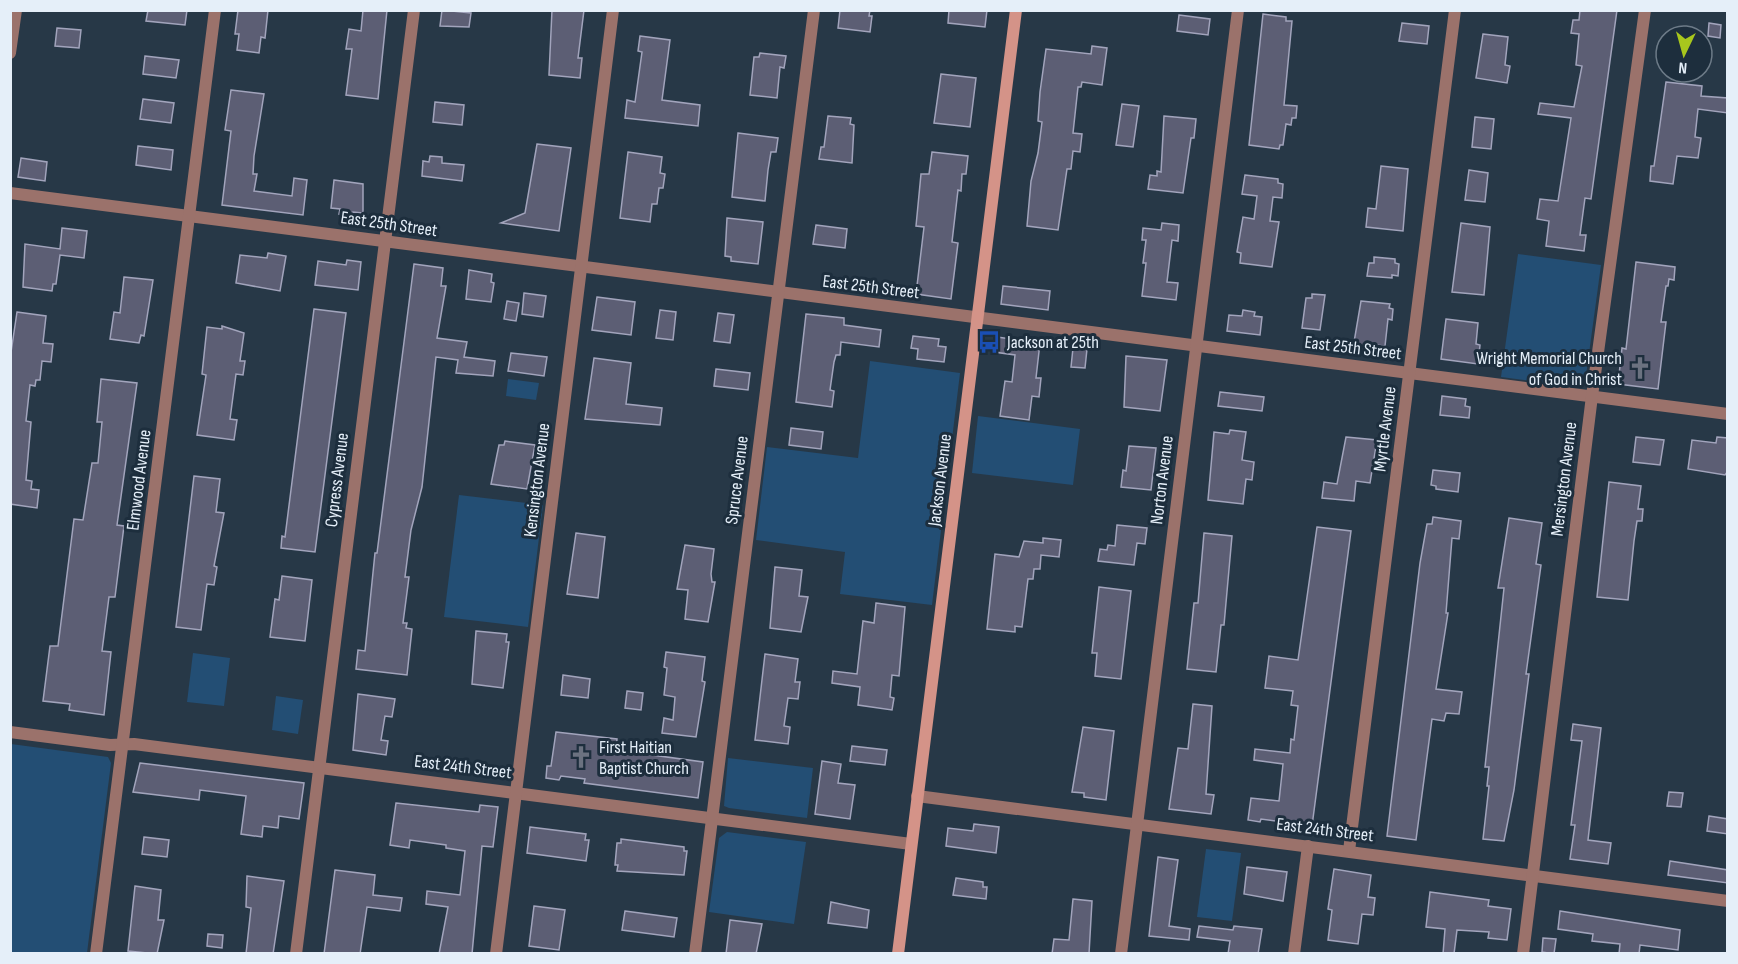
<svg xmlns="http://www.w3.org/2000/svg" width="1738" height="964" font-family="'Sofia Sans Condensed',sans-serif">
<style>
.green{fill:#234e74}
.building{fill:#5c5e74;stroke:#a2a4bc;stroke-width:1.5}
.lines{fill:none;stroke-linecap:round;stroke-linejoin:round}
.street{stroke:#9b726b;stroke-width:12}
.secondary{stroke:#d49388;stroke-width:12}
.labels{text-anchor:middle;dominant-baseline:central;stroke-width:6;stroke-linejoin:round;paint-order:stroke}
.street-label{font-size:18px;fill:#e5eff9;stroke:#1d2e3d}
.poi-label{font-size:18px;fill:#e5eff9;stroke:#1d2e3d;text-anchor:start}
</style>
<rect width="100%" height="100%" fill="#273847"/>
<!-- green -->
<g class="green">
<polygon points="1518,254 1601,265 1585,383 1581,387 1501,377"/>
<polygon points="870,361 960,373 932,605 840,594 845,552 756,540 767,447 858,458"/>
<polygon points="508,379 539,383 536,400 506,396"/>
<polygon points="978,416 1080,429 1073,485 972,473"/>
<polygon points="459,495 543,505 528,627 444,617"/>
<polygon points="193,653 230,658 224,706 187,702"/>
<polygon points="276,696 303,700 298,734 272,730"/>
<polygon points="11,744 108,757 111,763 87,953 11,953"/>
<polygon points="728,758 813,768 807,818 729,808 724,806"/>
<polygon points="727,832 806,842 794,924 709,912 719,838"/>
<polygon points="1206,849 1241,853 1232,921 1197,917"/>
</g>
<!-- building -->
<g class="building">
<polygon points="148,10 187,10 185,25 146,21"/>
<polygon points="238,10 268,10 265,38 261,37 259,53 237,50 239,34 235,34"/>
<polygon points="363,10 387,10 378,99 346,95 352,49 346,49 349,29 361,31"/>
<polygon points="442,10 471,13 469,27 440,26"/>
<polygon points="552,10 584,10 578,58 582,58 580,78 549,75"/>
<polygon points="840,10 870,10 869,16 872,16 870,32 838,28"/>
<polygon points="949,10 987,10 985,27 948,23"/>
<polygon points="1580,10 1617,10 1591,199 1585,198 1580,235 1586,235 1584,251 1546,246 1549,221 1537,219 1540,199 1558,201 1571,118 1538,114 1540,103 1574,107 1582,66 1576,65 1579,34 1571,33 1573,20 1579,20"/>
<polygon points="1263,14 1286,17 1286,21 1292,21 1284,105 1297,106 1296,118 1292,118 1291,125 1286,124 1283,145 1280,145 1279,149 1249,145"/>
<polygon points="1179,15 1210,19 1208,35 1177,31"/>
<polygon points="1402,23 1429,26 1427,44 1399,41"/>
<polygon points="1709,23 1721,25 1720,38 1708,36"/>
<polygon points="57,28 81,30 79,48 55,46"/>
<polygon points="1483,34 1508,37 1505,65 1510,66 1507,83 1476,78"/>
<polygon points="640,36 670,40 662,100 700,105 698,126 625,118 627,100 635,102 642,52 638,51"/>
<polygon points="1092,46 1107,48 1102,85 1082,82 1081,87 1078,87 1073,133 1082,134 1080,152 1073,151 1071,169 1067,169 1058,230 1027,226 1031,181 1038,153 1042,122 1038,121 1040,92 1046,49 1091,54"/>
<polygon points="760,53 786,56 784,68 780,67 777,98 750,95 754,57 759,57"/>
<polygon points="145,56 179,60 176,78 143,74"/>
<polygon points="941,74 976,78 970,127 934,123"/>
<polygon points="1666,82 1702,86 1701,96 1728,98 1728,113 1698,109 1695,137 1701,138 1698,158 1677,156 1673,184 1650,181 1651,166 1654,166"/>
<polygon points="231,90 264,94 254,156 253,174 257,174 254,191 292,196 294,178 307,180 303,215 222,205 231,131 225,130"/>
<polygon points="143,99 174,103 171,123 140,119"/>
<polygon points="435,102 464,105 462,125 433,122"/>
<polygon points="1122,104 1139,106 1133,147 1116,145"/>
<polygon points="828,116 851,118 850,124 854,125 852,163 819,159 821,147 824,147"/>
<polygon points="1164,116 1196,119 1194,138 1191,138 1183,193 1148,189 1150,175 1157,176 1157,171 1161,172"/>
<polygon points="1475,117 1494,119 1491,149 1472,147"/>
<polygon points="738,133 778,138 776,152 771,152 768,170 765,201 732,197"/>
<polygon points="537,144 571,148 559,231 501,223 525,213"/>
<polygon points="138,146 173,150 171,170 136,165"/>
<polygon points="628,152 662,157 660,173 665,174 663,188 659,188 657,204 652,204 650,222 620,218"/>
<polygon points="932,152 968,156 966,174 962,174 961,191 958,190 952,242 958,243 951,299 916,294 924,227 916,226 921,174 929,174"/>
<polygon points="430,156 442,157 442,163 464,165 462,181 422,176 423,161 429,162"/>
<polygon points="21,158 47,162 45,181 18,177"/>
<polygon points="1381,166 1408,169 1403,231 1366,227 1368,208 1376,209"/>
<polygon points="1469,170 1488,173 1485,202 1465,200"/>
<polygon points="1245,175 1278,179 1278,183 1283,184 1282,198 1273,197 1270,221 1279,222 1272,267 1240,263 1241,253 1237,252 1243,217 1254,219 1257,196 1242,194"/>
<polygon points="334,180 363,184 363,213 353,212 353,216 339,214 340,209 331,208"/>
<polygon points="727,218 763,222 758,264 731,261 731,257 725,256"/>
<polygon points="1162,223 1179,225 1178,241 1172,240 1167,282 1178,283 1176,300 1142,296 1146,263 1143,263 1146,240 1142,240 1143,228 1161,230"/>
<polygon points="1461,223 1490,227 1484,295 1452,292"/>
<polygon points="816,225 847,229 845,248 813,244"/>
<polygon points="62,228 87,231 84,258 60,255 56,284 53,284 52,291 23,287 25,244 60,249"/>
<polygon points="268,253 286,256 280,291 236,283 240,255 267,258"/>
<polygon points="1374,257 1395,259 1395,263 1399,264 1398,276 1392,275 1392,278 1367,276 1369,263 1374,263"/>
<polygon points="347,260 361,262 358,290 315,285 318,261 346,265"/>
<polygon points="1636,262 1675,267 1674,280 1669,279 1668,286 1666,286 1661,322 1666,322 1658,389 1618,384 1622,348 1626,349"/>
<polygon points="414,264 443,268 441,286 446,286 437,338 467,342 464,357 495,361 493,376 456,373 458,360 436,357 422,487 411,530 405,577 409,577 403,623 407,623 406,628 412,629 407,675 356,669 358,650 365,651 375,553 377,553"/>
<polygon points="469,270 492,274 491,282 494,283 491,302 466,299"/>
<polygon points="124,277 153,280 144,336 141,335 139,343 110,339 114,312 120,313"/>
<polygon points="1003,286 1050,291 1048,310 1001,304"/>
<polygon points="524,293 546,296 543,317 522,314"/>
<polygon points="1312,294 1325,295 1320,330 1302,328 1306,298 1312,298"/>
<polygon points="597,297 635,302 631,335 592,330"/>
<polygon points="507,301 519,303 516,321 504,319"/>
<polygon points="1361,301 1390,304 1389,308 1393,309 1392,320 1388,319 1385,346 1374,345 1374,350 1353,348"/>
<polygon points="314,309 346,313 315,552 281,548 282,536 285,537"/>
<polygon points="660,310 676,312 673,340 656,338"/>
<polygon points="1243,310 1255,312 1254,316 1262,317 1260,335 1227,331 1229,315 1242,316"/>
<polygon points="17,312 46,316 43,343 53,344 51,362 42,361 40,380 36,380 35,386 30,385 26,421 31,422 26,480 32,481 31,489 39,490 37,508 10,504 10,359"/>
<polygon points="718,313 734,315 730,343 714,341"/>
<polygon points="806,314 844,318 844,325 881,330 879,347 841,342 840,355 836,355 834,362 830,390 834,391 832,407 796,402"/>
<polygon points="1446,319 1478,323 1476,344 1480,345 1478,364 1441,359"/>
<polygon points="222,326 244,333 240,361 245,361 243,375 236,374 230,419 237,420 234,440 197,435 206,375 202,374 207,327 222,329"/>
<polygon points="913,336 939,339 938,346 946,347 944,362 917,359 918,349 911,348"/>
<polygon points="997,337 1040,343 1036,378 1041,378 1039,397 1032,396 1029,420 1000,416 1005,381 1012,382 1015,355 994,352"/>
<polygon points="1073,348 1087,349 1085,368 1071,367"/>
<polygon points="511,353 547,357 544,376 508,371"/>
<polygon points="1126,356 1167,360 1160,411 1124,407"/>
<polygon points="594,358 631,363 626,404 662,408 660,425 585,419"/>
<polygon points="716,369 750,373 748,390 714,386"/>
<polygon points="101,379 137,383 117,525 124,526 115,597 109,597 102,651 111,652 104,715 69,710 70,704 43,701 50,646 58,646 74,519 83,520 92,463 98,463 102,422 97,422"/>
<polygon points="1220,392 1264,397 1262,411 1218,406"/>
<polygon points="1442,396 1466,399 1465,406 1470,407 1469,418 1440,415"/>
<polygon points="791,428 823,432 821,449 789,445"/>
<polygon points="1230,430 1246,432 1242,460 1254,462 1252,480 1246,479 1243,504 1208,500 1214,432 1229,434"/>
<polygon points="1346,437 1377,440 1370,483 1356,481 1354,501 1322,498 1324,482 1337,484"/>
<polygon points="1636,437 1664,440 1660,465 1633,462"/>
<polygon points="1717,437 1728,438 1728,471 1725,475 1688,469 1692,440 1716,443"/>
<polygon points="505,441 535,445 527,489 491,484 499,445 504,445"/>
<polygon points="1129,446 1156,448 1151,490 1121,487 1123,470 1126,471"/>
<polygon points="1433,470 1460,473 1458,492 1436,489 1436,486 1431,485"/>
<polygon points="194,476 220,479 216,512 224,513 214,566 217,567 214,585 207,584 201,630 176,627"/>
<polygon points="1609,482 1641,486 1638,509 1643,509 1642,521 1637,521 1634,541 1628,600 1597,597"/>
<polygon points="1433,517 1461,521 1459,539 1452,538 1446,613 1448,613 1436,689 1462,692 1459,714 1446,713 1444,721 1432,719 1416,840 1387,836 1420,563 1427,524 1432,524"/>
<polygon points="1509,518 1542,523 1536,564 1541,565 1526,674 1529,674 1514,790 1504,841 1483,839 1489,786 1487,786 1489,767 1485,767 1504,588 1498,588"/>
<polygon points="1117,525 1147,528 1145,544 1137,543 1134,565 1098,561 1100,549 1107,550 1108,545 1115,546"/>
<polygon points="1317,527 1351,531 1312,826 1261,819 1260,822 1248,820 1251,798 1279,801 1283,764 1254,760 1255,749 1290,753 1291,739 1294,740 1298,706 1291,705 1293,691 1265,688 1269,656 1298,660"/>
<polygon points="576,533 605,537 598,598 567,594"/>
<polygon points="1204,533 1232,536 1224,625 1221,625 1216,672 1187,669 1194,603 1198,603"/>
<polygon points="1043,538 1061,540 1059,557 1041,555 1040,569 1034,569 1033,579 1028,579 1022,627 1015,626 1015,632 987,629 995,554 1019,557 1024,541 1043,543"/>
<polygon points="685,545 714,549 711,574 712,582 715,582 708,622 685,619 688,590 677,589"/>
<polygon points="775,567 802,570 799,596 808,597 801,632 770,628"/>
<polygon points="282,576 312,580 305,641 270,637 275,599 279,600"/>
<polygon points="1099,587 1131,591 1121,679 1095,676 1097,653 1092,653"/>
<polygon points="876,603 905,607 899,676 892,675 890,697 894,698 892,710 858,705 860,687 832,683 833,671 857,674 863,621 874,623"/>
<polygon points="476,631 507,634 506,642 509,642 503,688 472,684"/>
<polygon points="666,652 705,657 702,681 705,682 696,737 662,733 664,718 673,720 675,697 664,695 667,668 664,667"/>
<polygon points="765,654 798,659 795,682 800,682 798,699 788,698 784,726 790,727 788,744 755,740"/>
<polygon points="563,675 590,679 588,698 561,695"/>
<polygon points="627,691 643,693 641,710 625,708"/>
<polygon points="358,694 395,699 392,717 385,716 381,740 388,741 386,755 353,750"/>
<polygon points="1193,704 1212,706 1206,794 1214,795 1211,814 1169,809 1178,748 1188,749"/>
<polygon points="1573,724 1601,728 1588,840 1611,843 1608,864 1570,859 1575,825 1571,825 1582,741 1571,740"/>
<polygon points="1083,727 1114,731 1106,800 1084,797 1084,793 1072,792"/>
<polygon points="556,732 617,739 616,750 703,762 698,798 584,783 585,779 561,776 559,780 546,778 547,766 551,766"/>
<polygon points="852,746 887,750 885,765 850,761"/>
<polygon points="822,761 841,764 838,783 855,785 850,819 815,814"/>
<polygon points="140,763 304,783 299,819 279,816 278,828 263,826 262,837 241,834 246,796 200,790 199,800 133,792"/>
<polygon points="1669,792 1683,793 1681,807 1667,806"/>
<polygon points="396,803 479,812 480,805 498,807 493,847 482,846 472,954 439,954 448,907 426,904 427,891 460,895 465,851 446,848 446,845 410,840 409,848 390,845"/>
<polygon points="1709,816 1728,819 1728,834 1707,831"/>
<polygon points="974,824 999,827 996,853 946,846 948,828 973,831"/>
<polygon points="530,827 586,834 585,840 589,840 586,861 527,853"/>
<polygon points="144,837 169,840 167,857 142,854"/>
<polygon points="621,839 684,847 684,851 687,851 684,875 617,871 618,865 615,865 617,843 621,843"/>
<polygon points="1158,857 1178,860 1169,926 1190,929 1189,940 1149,936"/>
<polygon points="1670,861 1728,870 1728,883 1668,875"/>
<polygon points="1247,867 1287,872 1283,901 1244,894"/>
<polygon points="1334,869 1371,875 1368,897 1375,898 1373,915 1362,914 1358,944 1328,940 1332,910 1328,909"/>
<polygon points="335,870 375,875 373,895 402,898 400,911 367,907 360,954 324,954"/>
<polygon points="247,876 284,881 273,954 246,954 251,908 246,907"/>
<polygon points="956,878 983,882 983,887 987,887 986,899 953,895"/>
<polygon points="135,886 161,890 158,920 164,920 157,954 128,951"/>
<polygon points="1430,892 1489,900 1488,906 1511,909 1507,940 1488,938 1489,932 1457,930 1454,954 1443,954 1445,929 1426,927"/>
<polygon points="1073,899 1092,901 1089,954 1052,954 1054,939 1069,940"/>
<polygon points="831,902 869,910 867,928 828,923"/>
<polygon points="534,906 565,910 559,950 529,946"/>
<polygon points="625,911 677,918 674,937 622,930"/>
<polygon points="1560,911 1680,930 1678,950 1640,945 1639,954 1619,954 1620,944 1592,941 1593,934 1558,929"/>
<polygon points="730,920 762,924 756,954 726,954"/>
<polygon points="1199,926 1233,930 1234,926 1262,929 1258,954 1228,954 1230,941 1197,937"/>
<polygon points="208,934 223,935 222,948 207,946"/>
<polygon points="1543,938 1556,939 1554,954 1542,952"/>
</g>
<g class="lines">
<!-- street -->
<g class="street">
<polyline points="10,53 16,10"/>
<polyline points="10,193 1728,414"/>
<polyline points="10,732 110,745 134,744 911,844"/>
<polyline points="917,796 1728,901"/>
<polyline points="1349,851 1455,10"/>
<polyline points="96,954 215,10"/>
<polyline points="296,954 414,10"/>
<polyline points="496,954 613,10"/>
<polyline points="695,954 814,10"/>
<polyline points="1121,954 1238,10"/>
<polyline points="1294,954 1308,846"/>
<polyline points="1523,954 1592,396 1645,10"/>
</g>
<!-- secondary -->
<polyline class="secondary" points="898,954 1016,10"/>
</g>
<!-- icons -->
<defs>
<g id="bus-bare" transform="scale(1.8)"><path d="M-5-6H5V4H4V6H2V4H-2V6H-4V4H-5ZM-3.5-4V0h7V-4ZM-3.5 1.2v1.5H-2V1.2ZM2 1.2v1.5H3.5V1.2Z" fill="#1a4fb4" stroke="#1d2e3d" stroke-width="2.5" paint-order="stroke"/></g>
<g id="church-bare" transform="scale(1.8)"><path d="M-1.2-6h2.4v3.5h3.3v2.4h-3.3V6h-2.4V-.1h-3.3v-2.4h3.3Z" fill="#6b7280" stroke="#1d2e3d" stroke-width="2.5" paint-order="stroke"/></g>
</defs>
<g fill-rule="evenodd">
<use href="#bus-bare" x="989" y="342"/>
<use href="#church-bare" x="1640" y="368"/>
<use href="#church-bare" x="581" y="757"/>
</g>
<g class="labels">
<!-- street labels -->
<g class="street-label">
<text transform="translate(389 224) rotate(8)">East 25th Street</text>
<text transform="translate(871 287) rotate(7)">East 25th Street</text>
<text transform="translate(1353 348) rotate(7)">East 25th Street</text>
<text transform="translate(1385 429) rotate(-83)">Myrtle Avenue</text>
<text transform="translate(1564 479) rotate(-83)">Mersington Avenue</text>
<text transform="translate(139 480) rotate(-83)">Elmwood Avenue</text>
<text transform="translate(337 480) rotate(-83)">Cypress Avenue</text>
<text transform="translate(537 480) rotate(-83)">Kensington Avenue</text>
<text transform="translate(737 480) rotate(-83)">Spruce Avenue</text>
<text transform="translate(940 480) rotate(-83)">Jackson Avenue</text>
<text transform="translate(1162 480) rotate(-83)">Norton Avenue</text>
<text transform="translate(463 767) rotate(7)">East 24th Street</text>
<text transform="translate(1325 830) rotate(7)">East 24th Street</text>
</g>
<!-- poi labels -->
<g class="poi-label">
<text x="1007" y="342">Jackson at 25th</text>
<text x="1622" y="358" text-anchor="end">Wright Memorial Church<tspan x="1622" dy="21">of God in Christ</tspan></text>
<text x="599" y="747">First Haitian<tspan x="599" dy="21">Baptist Church</tspan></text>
</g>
</g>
<!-- border -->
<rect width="1738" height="964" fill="none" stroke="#e5eff9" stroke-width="24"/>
<!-- north arrow -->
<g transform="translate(1684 54) rotate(185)"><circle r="28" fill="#1d2e3d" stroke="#6d7b88" stroke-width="1.5"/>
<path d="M0-4.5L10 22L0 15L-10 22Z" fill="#a8c71d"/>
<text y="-9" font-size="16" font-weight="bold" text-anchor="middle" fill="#e5eff9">N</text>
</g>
</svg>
